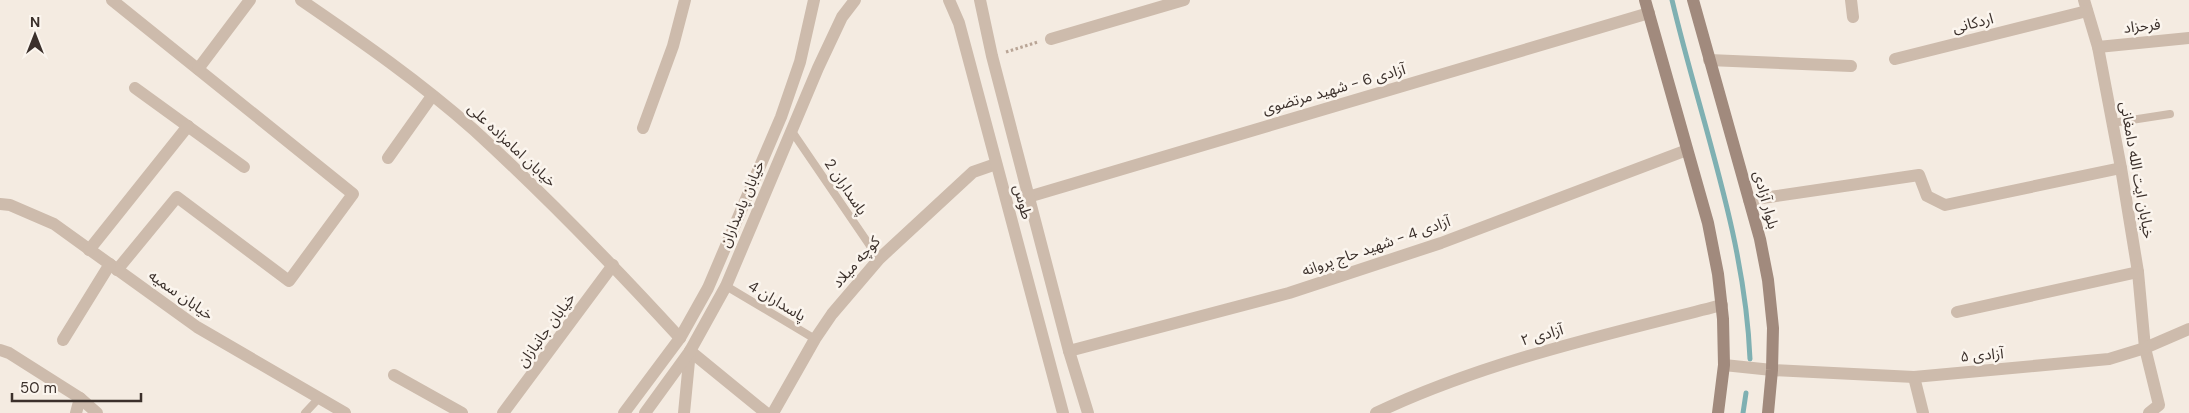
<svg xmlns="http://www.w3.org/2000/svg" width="2189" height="413" font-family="'DM Sans','Noto Sans Arabic',sans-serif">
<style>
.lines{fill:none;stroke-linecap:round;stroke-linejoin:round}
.stream{stroke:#7fb0b2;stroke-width:5}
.path{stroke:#b9a596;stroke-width:3;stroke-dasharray:2.5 2.5;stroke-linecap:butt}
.service{stroke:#cdbbac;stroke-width:8}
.minor{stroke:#cdbbac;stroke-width:12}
.tertiary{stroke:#cdbbac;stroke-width:12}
.secondary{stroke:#a18a7d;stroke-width:12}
.labels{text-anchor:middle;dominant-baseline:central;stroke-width:5;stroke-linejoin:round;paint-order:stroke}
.street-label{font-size:15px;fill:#3b302b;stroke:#fbf5ee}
</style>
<rect width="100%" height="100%" fill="#f4ebe1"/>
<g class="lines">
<!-- stream -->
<g class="stream">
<path d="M1672,0C1700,119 1745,236 1750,359"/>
<polyline points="1743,413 1746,393"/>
</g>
<!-- path -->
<polyline class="path" points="1006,52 1038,42"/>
<!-- service -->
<g class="service">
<polyline points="2112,123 2170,114"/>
<polyline points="791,130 879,259"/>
<polyline points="726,286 815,339"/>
<polyline points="305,413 319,398"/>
</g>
<!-- minor -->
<g class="minor">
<polyline points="112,0 353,194 289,281 177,197 117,270"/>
<path d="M301,0C361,41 420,82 474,130C546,196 614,266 680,338"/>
<polyline points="1851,0 1853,17"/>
<polyline points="2084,0 2098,47 2121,168 2138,272 2145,348 2159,405 2149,413"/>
<polyline points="1051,39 1184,0"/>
<polyline points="2098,47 2189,38"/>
<polyline points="1895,59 2087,11"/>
<polyline points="1709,60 1851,66"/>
<polyline points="198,69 250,0"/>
<polyline points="135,88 244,167"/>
<polyline points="643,128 673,46 685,0"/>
<polyline points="388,158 432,96"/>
<polyline points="1028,197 1649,13"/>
<polyline points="1749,200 1919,175 1927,196 1945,205 2121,168"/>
<polyline points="0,204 10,205 54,224 197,327 345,413"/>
<polyline points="89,250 188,126"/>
<polyline points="1957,312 2138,272"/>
<polyline points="63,340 110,264"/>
<polyline points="0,350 9,353 80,398 97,413"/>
<polyline points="690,351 766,413"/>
<polyline points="1069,351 1289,293 1441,243 1687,150"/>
<polyline points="1724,365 1772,370 1914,377 2109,359 2145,348 2189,329"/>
<polyline points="394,375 462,413"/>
<polyline points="1914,377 1923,413"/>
<polyline points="76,413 80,398"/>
<polyline points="503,413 613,265"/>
<polyline points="684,413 690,351"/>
<polyline points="773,413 815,339 832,314 879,259 973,172 996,164"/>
<path d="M1376,413C1486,361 1605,335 1722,305"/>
</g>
<!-- tertiary -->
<g class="tertiary">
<polyline points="949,0 959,23 1063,413"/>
<polyline points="980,0 992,56 1069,351 1088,413"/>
<polyline points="624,413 680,338 708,288 781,117 800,62 814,0"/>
<polyline points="645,413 690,351 726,286 818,68 842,17 855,0"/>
</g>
<!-- secondary -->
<g class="secondary">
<polyline points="1645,0 1708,223 1718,274 1723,319 1724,365 1718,413"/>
<polyline points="1693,0 1760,239 1768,280 1773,328 1772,370 1768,413"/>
</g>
</g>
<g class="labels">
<!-- street labels -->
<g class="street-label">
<text transform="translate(1973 23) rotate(-14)">اردکانی</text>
<text transform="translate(2142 26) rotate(-6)">فرحزاد</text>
<text transform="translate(1334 89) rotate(-16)">آزادی 6 - شهید مرتضوی</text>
<text transform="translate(512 145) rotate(43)">خیابان امامزاده علی</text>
<text transform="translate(2137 170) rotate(80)">خیابان ایت الله دامغانی</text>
<text transform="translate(846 187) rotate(56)">پاسداران 2</text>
<text transform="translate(1766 200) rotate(75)">بلوار آزادی</text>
<text transform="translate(1023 202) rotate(75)">طوس</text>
<text transform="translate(742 204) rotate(-67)">خیابان پاسداران</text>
<text transform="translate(1376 246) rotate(-19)">آزادی 4 - شهید حاج پروانه</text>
<text transform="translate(856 262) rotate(-48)">کوچه میلاد</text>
<text transform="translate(181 295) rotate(35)">خیابان سمیه</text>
<text transform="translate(777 301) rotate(31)">پاسداران 4</text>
<text transform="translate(546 330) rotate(-54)">خیابان جانبازان</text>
<text transform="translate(1542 335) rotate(-16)">آزادی ۲</text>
<text transform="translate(1982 355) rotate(-5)">آزادی ۵</text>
</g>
</g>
<!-- north arrow -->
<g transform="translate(35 35)" stroke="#fbf5ee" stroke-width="4" paint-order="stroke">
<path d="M0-4L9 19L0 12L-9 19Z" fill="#3b302b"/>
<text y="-8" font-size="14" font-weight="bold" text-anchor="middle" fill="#3b302b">N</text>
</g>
<!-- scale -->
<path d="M12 393v8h129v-8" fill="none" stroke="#3b302b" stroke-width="2.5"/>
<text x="20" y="393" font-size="15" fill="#3b302b" stroke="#fbf5ee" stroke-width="4" paint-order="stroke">50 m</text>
</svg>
